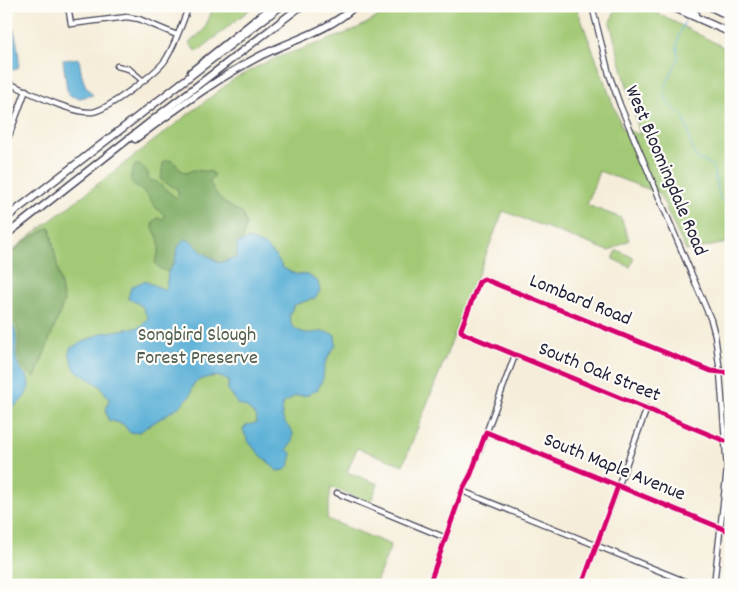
<svg xmlns="http://www.w3.org/2000/svg" width="737" height="591" font-family="Dekko,sans-serif">
<style>
.green{fill:#a2c975;stroke:#627658}
.forest{fill:#81ad66;stroke:#526850}
.water{fill:#5bb0d7;stroke:#3e6989}
.lines{fill:none;stroke-linecap:round;stroke-linejoin:round}
.stream{stroke:#5bb0d7;stroke-width:1}
.minor-casing{stroke:#424053;stroke-width:7}
.highway-casing{stroke:#424053;stroke-width:9}
.minor{stroke:#fff;stroke-width:4.5}
.highway{stroke:#fff;stroke-width:6}
.cycleway-casing{stroke:#fdfcf7;stroke-width:8}
.cycleway{stroke:#d6006c;stroke-width:5}
.labels{text-anchor:middle;dominant-baseline:central;stroke-width:4.5;stroke-linejoin:round;paint-order:stroke}
.street-label{font-size:20px;fill:#22223b;stroke:#fdfcf7}
.park-label{font-size:20px;fill:#4f5c4f;stroke:#fdfcf7}
</style>
<rect width="100%" height="100%" fill="#fdfcf7"/>
<filter id="ink" filterUnits="userSpaceOnUse"><feTurbulence type="fractalNoise" baseFrequency=".02" numOctaves="2"/><feDisplacementMap in="SourceGraphic" scale="10" xChannelSelector="R" yChannelSelector="G"/><feConvolveMatrix kernelMatrix="1 2 1 2 8 2 1 2 1" color-interpolation-filters="sRGB"/></filter>
<filter id="wash" filterUnits="userSpaceOnUse"><feTurbulence type="fractalNoise" baseFrequency=".0096" numOctaves="4" result="noise"/><feDisplacementMap in="SourceGraphic" scale="20" xChannelSelector="R" yChannelSelector="G"/><feGaussianBlur stdDeviation="1.12" result="paint"/><feColorMatrix in="noise" values="0 0 0 0 0 0 0 0 0 0 0 0 0 0 0 0 0 1.4 0 .05"/><feComposite in="paint" operator="in"/></filter>
<g filter="url(#wash)">
<rect width="100%" height="100%" fill="#f5edd9"/>
<!-- green -->
<g class="green">
<polygon points="214,6 254,6 197,52 189,43 204,30"/>
<path d="M391,6H576L622,128L640,135L610,23L617,6H643L731,51V242L686,251L659,193L599,171L587,205L621,218L629,240L609,251L503,211L403,465L357,448L347,472L378,484L370,503L331,487L327,519L391,545L375,585H6V255L234,79C248,72 261,64 276,58C310,45 365,32 391,6Z"/>
<polygon points="617,250 634,258 630,267 613,259"/>
</g>
<!-- forest -->
<g class="forest">
<path d="M166,160L173,161L182,171L186,173L193,170L212,172L214,175L212,180L209,181C221,203 223,202 243,214L246,225L242,242L237,245V257L220,263L202,252L191,241L177,249L175,261L168,272L159,268L155,262C159,253 161,244 157,236C155,231 153,230 152,224L157,218L163,219L165,216C162,212 159,211 156,208C152,203 150,198 146,194C134,183 125,186 135,165H141L148,173L149,180L157,182L176,198L179,194L177,189L161,180L163,163Z"/>
<path d="M50,227L64,302L36,375L34,377C29,374 22,368 20,363C14,347 28,326 6,317V257L29,239Z"/>
</g>
<!-- water -->
<g class="water">
<path d="M6,8C12,21 22,55 18,68L14,70L6,68Z"/>
<path d="M79,58C81,72 82,85 93,95L80,98L70,96L67,90L63,60Z"/>
<path d="M184,239L191,241L202,252L220,263L237,257V244L249,239L264,245L275,255L283,268L295,274L308,275L318,282L320,291L315,298L294,305L289,315L292,326C311,341 317,326 335,335L336,345L328,357L324,367L323,378L318,389L308,395L295,396L284,403C279,418 284,421 293,433L292,443L287,449L292,454L289,466L285,470L277,471C264,456 248,448 243,429L247,425L256,423L257,417L246,407L237,404L233,396L227,390L229,381C216,373 207,377 194,383L190,396L180,406L139,432L130,433L123,424L108,420L106,410L109,399L100,386L75,370L69,353L70,348L102,333L140,327L148,318L142,306L128,298L131,287L144,281L166,290L168,272L175,261L177,249Z"/>
<path d="M6,319C25,331 10,351 19,366C24,375 32,377 28,390C24,401 16,406 6,411Z"/>
</g>
<g class="lines">
<!-- stream -->
<polyline class="stream" points="685,21 679,35 677,45 678,59 667,83 665,96 669,105 683,116 688,130 692,149 696,158 712,165 720,198 731,209"/>
</g>
</g>
<g filter="url(#ink)">
<g class="lines">
<!-- minor casing -->
<g class="minor-casing">
<g id="minor">
<polyline points="68,6 71,24 127,17 139,19 177,35"/>
<polyline points="592,6 609,74 620,105 711,320 715,335 720,372 727,469 714,585"/>
<polyline points="117,66 129,69 142,80"/>
<path d="M6,82C27,91 72,114 92,112C106,111 159,71 166,59C176,43 182,23 189,6"/>
<polyline points="6,144 26,90"/>
<polyline points="486,432 731,532"/>
<polyline points="725,441 465,334 461,331 461,329 479,282 484,279 711,371 731,373"/>
<polyline points="462,491 694,585"/>
<polyline points="337,493 446,538"/>
<polyline points="429,585 462,491 471,474 515,355"/>
<polyline points="582,585 647,408"/>
</g>
</g>
<!-- highway casing -->
<g class="highway-casing">
<g id="highway">
<polyline points="670,6 731,33"/>
<polyline points="681,6 696,14"/>
<polyline points="709,6 731,17"/>
<polyline points="191,72 273,6"/>
<path d="M135,139C175,110 216,79 260,56C292,40 329,31 355,6"/>
<polyline points="6,218 281,6"/>
<polyline points="6,235 159,115 301,6"/>
</g>
</g>
<!-- minor -->
<use href="#minor" class="minor"/>
<!-- highway -->
<use href="#highway" class="highway"/>
<!-- cycleway casing -->
<g class="cycleway-casing">
<g id="cycleway">
<polyline points="725,441 465,334 461,331 461,329 479,282 484,279 711,371 731,373"/>
<polyline points="429,585 462,491 471,474 486,432 731,532"/>
<polyline points="582,585 618,486"/>
</g>
</g>
<!-- cycleway -->
<use href="#cycleway" class="cycleway"/>
</g>
</g>
<g class="labels">
<!-- street labels -->
<g class="street-label">
<text transform="translate(665 171) rotate(67)">West Bloomingdale Road</text>
<text transform="translate(580 301) rotate(22)">Lombard Road</text>
<text transform="translate(599 373) rotate(22)">South Oak Street</text>
<text transform="translate(614 468) rotate(22)">South Maple Avenue</text>
</g>
<!-- park labels -->
<g class="park-label">
<text x="197" y="336">Songbird Slough<tspan x="197" dy="23">Forest Preserve</tspan></text>
</g>
</g>
<!-- margin -->
<rect width="737" height="591" fill="none" stroke="#fdfcf7" stroke-width="25"/>
</svg>
